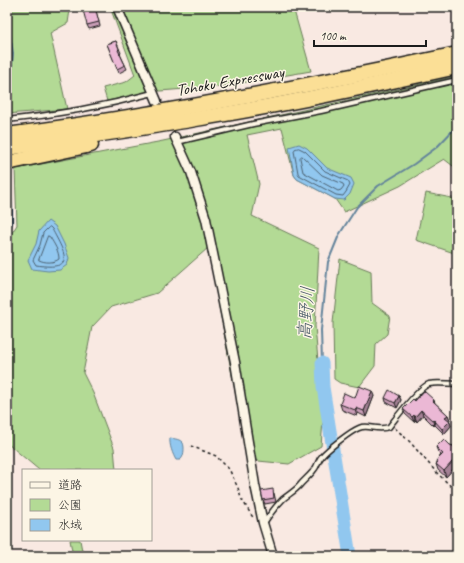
<svg xmlns="http://www.w3.org/2000/svg" width="464" height="563" font-family="Caveat,'Klee One',sans-serif">
<style>
.green{fill:#b3da95;stroke:#687b58}
.water{fill:#91c7ef;stroke:#62839b}
.lines{fill:none;stroke-linecap:round;stroke-linejoin:round}
.shore{stroke:#4b6070;stroke-width:1}
.stream{stroke:#62839b;stroke-width:2}
.river{stroke:#91c7ef;stroke-width:13}
.service-casing{stroke:#1c1c1c;stroke-width:7}
.minor-casing{stroke:#1c1c1c;stroke-width:11}
.motorway-casing{stroke:#1c1c1c;stroke-width:17}
.path{stroke:#1c1c1c;stroke-width:1.5;stroke-dasharray:3 3;stroke-linecap:butt}
.service{stroke:#fcf5e5;stroke-width:4}
.minor{stroke:#fcf5e5;stroke-width:8}
.motorway{stroke:#fbdf96;stroke-width:14}
.wall{fill:#ca9eb7;stroke:#1c1c1c}
.shaded-wall{fill:#a48195;stroke:#1c1c1c}
.building{fill:#ebb8d5;stroke:#1c1c1c}
.labels{text-anchor:middle;dominant-baseline:central;stroke-width:3;stroke-linejoin:round;paint-order:stroke}
.street-label{font-size:17px;fill:#1c1c1c;stroke:#fcf5e5}
.water-label{font-size:18px;font-style:italic;fill:#455866;stroke:#fcf5e5}
</style>
<rect width="100%" height="100%" fill="#f9e9e2"/>
<filter id="ink" filterUnits="userSpaceOnUse"><feTurbulence type="fractalNoise" baseFrequency=".025" numOctaves="2"/><feDisplacementMap in="SourceGraphic" scale="8" xChannelSelector="R" yChannelSelector="G"/><feConvolveMatrix kernelMatrix="1 2 1 2 8 2 1 2 1" color-interpolation-filters="sRGB"/></filter>
<g filter="url(#ink)">
<!-- green -->
<g class="green">
<polygon points="7,7 81,7 70,10 68,23 50,33 67,109 7,114"/>
<polygon points="110,7 293,7 311,71 223,86 160,91 107,101 103,88 126,82 135,75"/>
<polygon points="457,76 457,169 444,159 400,186 344,212 335,199 297,179 294,175 282,128 247,135 259,184 252,216 319,248 315,326 323,420 321,446 289,464 248,460 208,248 157,293 111,307 92,327 83,373 93,393 114,448 116,470 39,470 7,443 7,240 17,225 15,169 163,141"/>
<polygon points="426,193 457,199 457,254 416,240"/>
<polygon points="340,259 371,271 372,303 390,316 387,334 376,344 375,366 359,387 340,383 334,379 333,323"/>
<polygon points="70,540 80,540 83,556 73,556"/>
</g>
<!-- water -->
<g class="water">
<polygon points="299,144 307,148 327,168 351,178 354,184 350,194 344,200 335,199 297,179 294,175 289,147"/>
<polygon points="48,221 55,226 64,244 69,258 67,265 60,270 48,271 32,269 28,260 36,244 39,231"/>
<path d="M170,438C175,439 180,439 183,443C185,447 184,458 180,460C179,460 177,460 176,460C173,455 169,445 170,438Z"/>
</g>
<g class="lines">
<!-- shore -->
<g class="shore">
<polygon points="299,148 305,151 325,171 348,181 350,185 346,192 343,196 336,195 299,175 298,173 294,151 295,149"/>
<polygon points="302,156 322,175 343,184 344,186 341,190 338,191 303,172 300,158"/>
<path d="M50,227L52,229C65,254 77,271 36,265L33,260L40,245L43,233L48,228Z"/>
<path d="M48,236L50,237C54,244 59,251 59,259C54,263 45,263 39,260Z"/>
</g>
<!-- stream -->
<g class="stream">
<polyline points="7,26 10,34 13,54 9,90 7,98"/>
<polyline points="7,233 12,223 12,211 10,185"/>
<polyline points="322,363 321,330 328,262 339,235 357,207 378,186 414,164 437,147 457,126"/>
</g>
<!-- river -->
<polyline class="river" points="322,363 323,387 350,556"/>
<!-- service casing -->
<g class="service-casing">
<g id="service">
<path d="M7,120C57,115 105,106 153,93"/>
<polyline points="177,142 253,124 321,111 457,80"/>
<path d="M264,523C270,514 276,506 283,499C289,494 295,491 300,485C305,479 312,474 316,467C318,463 319,459 322,456C328,449 351,431 359,428C368,424 377,431 389,427C396,418 419,387 429,384C438,382 448,384 457,384"/>
</g>
</g>
<!-- minor casing -->
<g class="minor-casing">
<g id="minor">
<polyline points="117,7 157,101"/>
<polyline points="175,137 191,172 206,219 235,362 255,485 263,523 273,556"/>
</g>
</g>
<!-- motorway casing -->
<g class="motorway-casing">
<g id="motorway">
<path d="M7,135C158,115 308,86 457,54"/>
<path d="M7,148C70,139 133,130 196,119C283,105 370,86 457,67"/>
<polyline points="7,163 91,145"/>
</g>
</g>
<!-- path -->
<g class="path">
<polyline points="395,428 410,442 437,473 457,492"/>
<polyline points="191,446 216,456 229,469 238,488 241,498 252,516 255,518"/>
</g>
<!-- service -->
<use href="#service" class="service"/>
<!-- minor -->
<use href="#minor" class="minor"/>
<!-- motorway -->
<use href="#motorway" class="motorway"/>
</g>
<!-- wall -->
<g class="wall">
<polygon points="95,7 100,26 89,29 87,25"/>
<polygon points="116,41 121,53 120,54 127,69 119,73 107,44"/>
<polygon points="374,396 366,417 358,413 357,416 342,410 340,404 355,398"/>
<polygon points="399,396 401,400 397,408 386,402 385,398"/>
<polygon points="434,400 435,403 448,415 450,420 449,421 451,426 444,434 435,425 434,426 423,415 417,422 415,420 414,422 405,414 403,409 415,401"/>
<polygon points="450,445 456,447 457,445 457,468 455,467 446,477 438,470 436,464 437,463 436,461 441,455 438,452 436,447"/>
<polygon points="274,493 276,502 265,504 263,500"/>
</g>
<!-- shaded-wall -->
<g class="shaded-wall">
<polygon points="372,391 374,396 366,417 364,411"/>
<polygon points="399,396 401,400 397,408 395,403"/>
<polygon points="356,408 358,413 357,416 355,410"/>
<polygon points="421,410 423,415 417,422 415,417"/>
<polygon points="414,415 415,420 414,422 412,417"/>
<polygon points="448,415 450,420 447,422 445,417"/>
<polygon points="434,420 435,425 434,426 433,421"/>
<polygon points="450,421 451,426 444,434 442,429"/>
<polygon points="453,461 455,467 446,477 444,471"/>
</g>
<!-- building -->
<g class="building">
<polygon points="95,7 99,22 87,25 83,10"/>
<polygon points="116,41 119,49 118,50 125,65 117,69 107,44"/>
<polygon points="359,386 372,391 364,411 356,408 355,410 340,404 344,393 355,398"/>
<polygon points="389,390 399,396 395,403 385,398"/>
<polygon points="424,391 434,400 433,401 448,415 445,417 450,421 442,429 434,420 433,421 421,410 415,417 414,415 412,417 403,409 413,399 415,401"/>
<polygon points="444,439 450,445 456,447 457,445 457,463 453,461 444,471 436,464 438,462 436,461 443,454 436,447"/>
<polygon points="273,489 274,498 263,500 261,491"/>
</g>
</g>
<g class="labels">
<!-- street labels -->
<g class="street-label">
<text transform="translate(230 81) rotate(-10)">Tohoku Expressway</text>
</g>
<!-- water labels -->
<g class="water-label">
<text transform="translate(306 313) rotate(-86)">高野川</text>
</g>
</g>
<!-- margin -->
<rect width="464" height="563" fill="none" stroke="#fcf5e5" stroke-width="24"/>
<rect x="12" y="12" width="440" height="539" fill="none" stroke="#1c1c1c" stroke-width="1.5" filter="url(#ink)"/>
<!-- legend -->
<rect x="22" y="469" width="130" height="72" fill="#fcf5e5" stroke="#a29e95"/>
<rect x="30" y="482" width="20" height="6" fill="#fcf5e5" stroke="#a29e95"/>
<text x="58" y="489" font-size="12" fill="#1c1c1c">道路</text>
<rect x="30" y="499" width="20" height="12" fill="#b3da95" stroke="#a29e95"/>
<text x="58" y="509" font-size="12" fill="#1c1c1c">公園</text>
<rect x="30" y="519" width="20" height="12" fill="#91c7ef" stroke="#a29e95"/>
<text x="58" y="529" font-size="12" fill="#1c1c1c">水域</text>
<!-- scale -->
<path d="M314 40v6h112v-6" fill="none" stroke="#1c1c1c" stroke-width="2"/>
<text x="320" y="40" font-size="12" fill="#1c1c1c" stroke="#fcf5e5" stroke-width="3" paint-order="stroke">100 m</text>
</svg>
